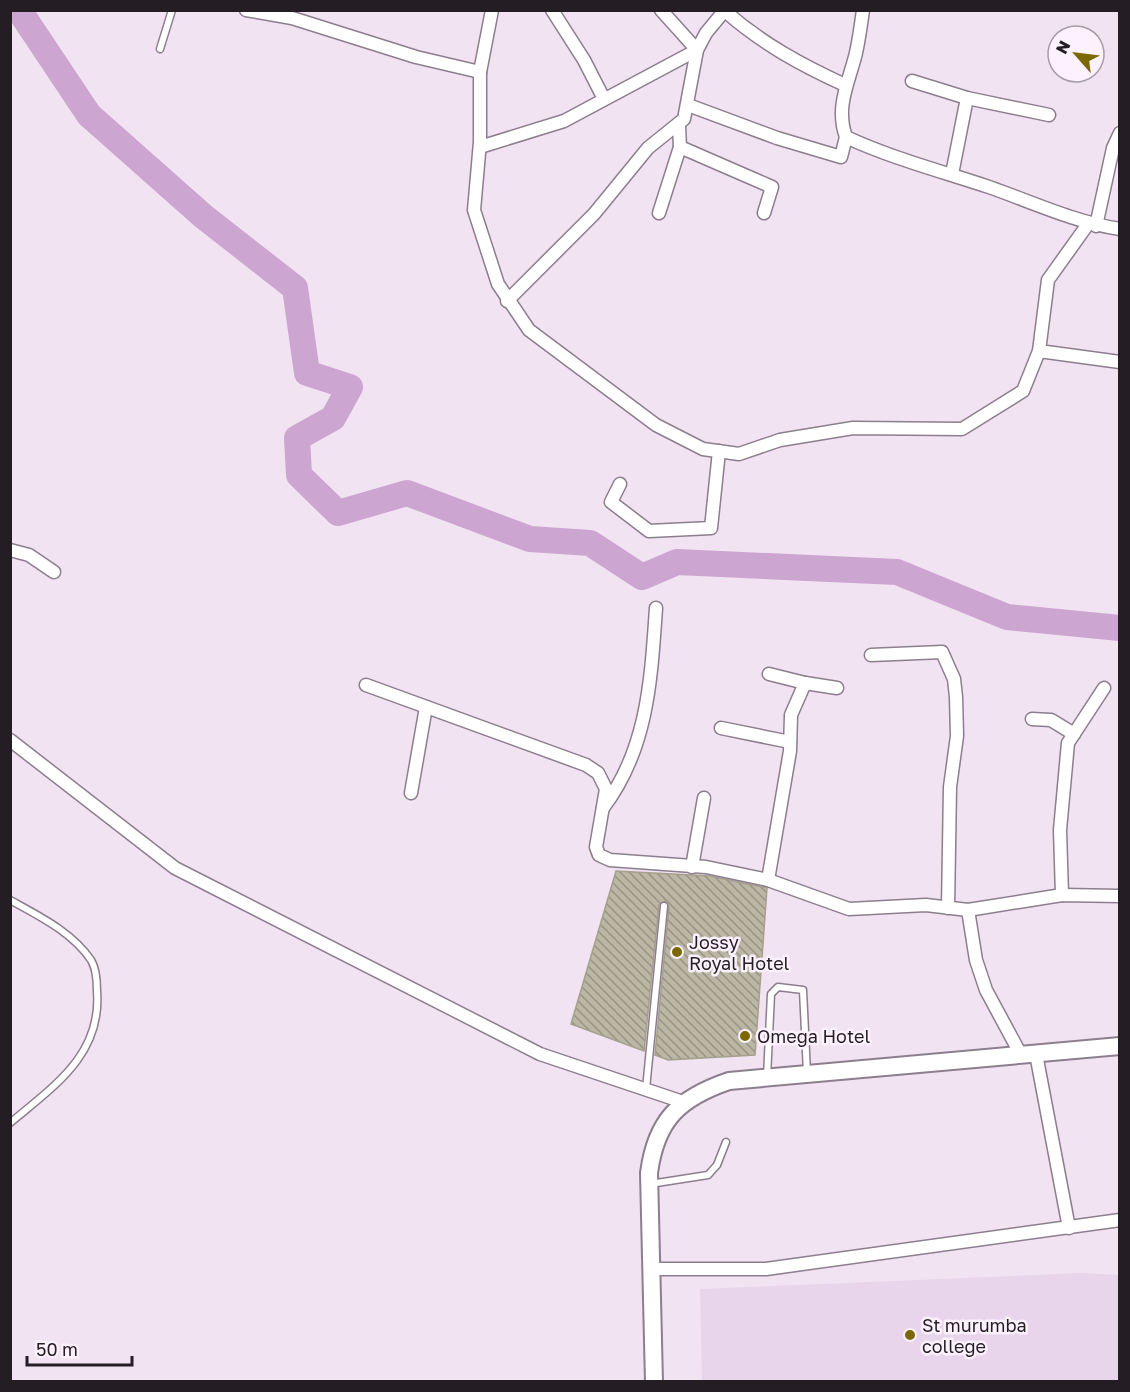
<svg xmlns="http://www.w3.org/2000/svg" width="1130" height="1392" font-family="'Golos Text',sans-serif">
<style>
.built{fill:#e9d5eb}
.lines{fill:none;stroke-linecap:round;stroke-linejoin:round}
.river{stroke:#cca5d0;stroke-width:26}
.building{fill:url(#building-back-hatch);stroke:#a4a08d;stroke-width:1.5}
.lane-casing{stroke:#8c7e8d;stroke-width:9}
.street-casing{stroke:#8c7e8d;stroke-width:15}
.secondary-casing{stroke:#8c7e8d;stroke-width:20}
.lane{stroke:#fff;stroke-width:6}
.street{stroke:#fff;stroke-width:12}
.secondary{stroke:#fff;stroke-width:16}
.poi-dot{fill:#7b6800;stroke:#fdf1fe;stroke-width:2}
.labels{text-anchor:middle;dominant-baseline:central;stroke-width:5;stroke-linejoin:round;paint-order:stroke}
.poi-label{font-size:18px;fill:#241e24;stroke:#fdf1fe;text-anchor:start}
</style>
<defs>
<pattern id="building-back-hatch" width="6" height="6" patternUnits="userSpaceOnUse" patternTransform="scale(1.5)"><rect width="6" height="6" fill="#bbb7a4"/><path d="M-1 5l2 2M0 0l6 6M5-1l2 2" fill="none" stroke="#989485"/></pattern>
</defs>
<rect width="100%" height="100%" fill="#f2e3f3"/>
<!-- built -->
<polygon class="built" points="1081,1273 1119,1275 1119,1381 702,1381 700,1289"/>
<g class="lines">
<!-- river -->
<polyline class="river" points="19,10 89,115 203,216 295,288 307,373 350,387 333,418 297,438 299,475 338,513 407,493 530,539 590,543 642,577 677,562 897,572 1007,617 1120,628"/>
</g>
<!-- building -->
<polygon class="building" points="616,871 710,876 767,888 755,1055 668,1060 655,1055 669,907 665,901 659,905 644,1051 571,1024"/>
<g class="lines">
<!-- lane casing -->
<g class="lane-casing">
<g id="lane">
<polyline points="160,49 172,10"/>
<path d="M10,900C39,916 72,932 91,960C96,968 97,982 97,991C102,1055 54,1086 10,1123"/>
<polyline points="767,1077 771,994 778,987 803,990 807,1073"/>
<polyline points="646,1089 664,906"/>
<polyline points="650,1184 708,1175 717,1165 726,1142"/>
</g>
</g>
<!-- street casing -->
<g class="street-casing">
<g id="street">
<polyline points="246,10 292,18 416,57 480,72"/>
<polyline points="492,10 480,72 480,142 474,210 498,284 529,330 656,425 703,449 739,454 780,440 853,428 962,429 1023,391 1039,351 1048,280 1088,224"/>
<polyline points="552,10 584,60 604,99"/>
<path d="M863,10C861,25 859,39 856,53C849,82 835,107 846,137C891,158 941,171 989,187C1032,202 1074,222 1120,229"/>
<path d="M725,11C761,43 801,65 845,85"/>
<polyline points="912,81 967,98 1049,115"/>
<polyline points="688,105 777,138 841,157 846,137"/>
<polyline points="480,147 564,121 697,50 661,10"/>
<polyline points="680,147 772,187 764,213"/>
<polyline points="952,174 967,98"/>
<polyline points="659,213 680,147 679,126"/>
<polyline points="1096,226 1113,148 1120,133"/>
<polyline points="507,301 594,214 648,148 684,119 697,50 706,33 725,10"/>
<polyline points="1039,351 1120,362"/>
<polyline points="620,484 611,502 649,531 711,528 719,451"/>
<polyline points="10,550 29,555 54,572"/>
<polyline points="871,655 942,652 954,679 956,697 957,736 950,787 948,908"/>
<polyline points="805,683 837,688"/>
<polyline points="366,685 586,765 598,773 606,789 596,847 599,855 610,860 706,867 768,880 849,909 926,905 968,910 1062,895 1120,896"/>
<polyline points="1032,719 1051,720 1074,734"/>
<polyline points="721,728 790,742"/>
<polyline points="10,740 175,868 540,1054 683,1102"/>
<polyline points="411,793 426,707"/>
<path d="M603,808C648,749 651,679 656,608"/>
<polyline points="692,867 704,798"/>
<polyline points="768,880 790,751 791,715 805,683 769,674"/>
<polyline points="1062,895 1060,830 1068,743 1104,688"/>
<polyline points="968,910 976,960 986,990 1021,1055"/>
<polyline points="1036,1054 1069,1228"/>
<polyline points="652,1269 766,1269 1120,1220"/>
</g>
</g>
<!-- secondary casing -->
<g class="secondary-casing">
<path id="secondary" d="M654,1382L649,1173C656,1120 679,1098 729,1081L1120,1046"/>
</g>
<!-- lane -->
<use href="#lane" class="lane"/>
<!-- street -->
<use href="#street" class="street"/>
<!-- secondary -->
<use href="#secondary" class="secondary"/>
</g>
<!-- markers -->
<g class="poi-dot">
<circle cx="677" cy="952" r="6"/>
<circle cx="745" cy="1036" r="6"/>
<circle cx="910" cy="1335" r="6"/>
</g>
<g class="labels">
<!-- poi labels -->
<g class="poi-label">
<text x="689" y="942">Jossy<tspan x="689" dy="21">Royal Hotel</tspan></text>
<text x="757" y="1036">Omega Hotel</text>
<text x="922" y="1325">St murumba<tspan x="922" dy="21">college</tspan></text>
</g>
</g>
<!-- border -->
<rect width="1130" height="1392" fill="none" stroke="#241e24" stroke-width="24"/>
<!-- north arrow -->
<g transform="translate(1076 54) rotate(298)"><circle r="28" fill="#fdf1fe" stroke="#a69da7" stroke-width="1.5"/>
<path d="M0-4.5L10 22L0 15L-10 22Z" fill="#7b6800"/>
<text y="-9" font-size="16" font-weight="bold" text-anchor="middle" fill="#241e24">N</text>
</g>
<!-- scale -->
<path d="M27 1356v9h105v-9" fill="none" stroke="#241e24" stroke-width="3"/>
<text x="36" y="1356" font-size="18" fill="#241e24" stroke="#fdf1fe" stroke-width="4.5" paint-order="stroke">50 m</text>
</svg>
